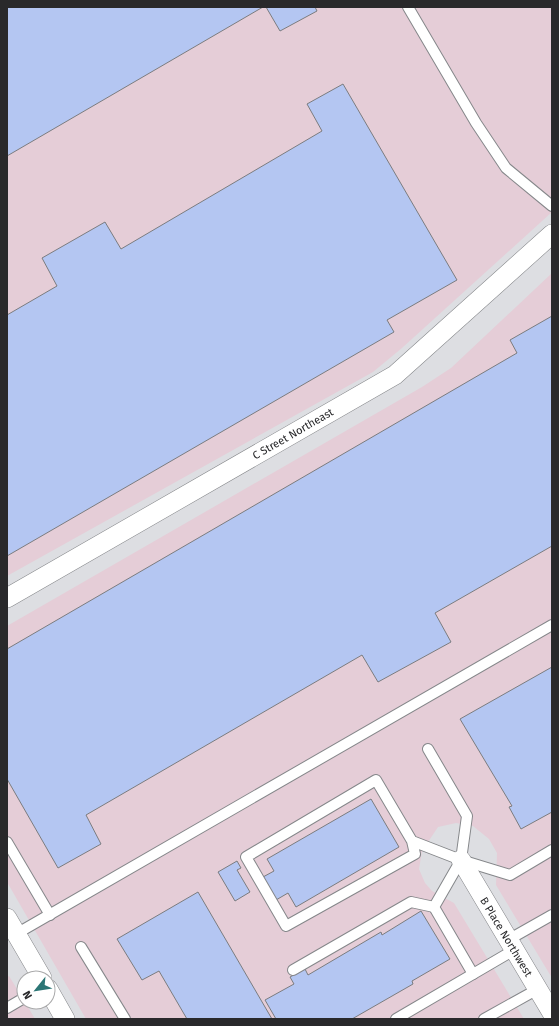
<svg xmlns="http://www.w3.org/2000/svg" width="559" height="1026" font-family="'Fira Sans',sans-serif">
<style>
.industrial{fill:#e5cdd7}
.building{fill:#b4c6f2;stroke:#7b7c7f}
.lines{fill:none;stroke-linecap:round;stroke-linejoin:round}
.lane-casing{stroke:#85878a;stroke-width:12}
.street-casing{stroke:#85878a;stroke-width:20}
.lane{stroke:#fff;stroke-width:10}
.street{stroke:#fff;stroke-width:19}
.labels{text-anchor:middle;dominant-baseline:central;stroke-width:3;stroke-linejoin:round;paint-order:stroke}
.street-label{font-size:11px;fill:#29292b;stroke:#fff}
</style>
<rect width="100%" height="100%" fill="#dddee2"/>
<!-- industrial -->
<g class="industrial">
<polygon points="7,7 552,7 552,212 402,348 373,372 7,576"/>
<polygon points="552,273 552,978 496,885 497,853 489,839 473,826 456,823 438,827 422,851 419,869 425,883 432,891 454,903 524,1019 86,1019 7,882 7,626 422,387 451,368"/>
<polygon points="9,976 25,1002 35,1019 7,1019 7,977"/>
</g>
<!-- building -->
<g class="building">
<polygon points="7,7 263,7 7,156"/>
<polygon points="266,7 315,7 317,11 280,31"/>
<polygon points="343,84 457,280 387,320 394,332 7,556 7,315 57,286 42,258 105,222 121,249 322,131 307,104"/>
<polygon points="552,316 552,546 435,613 451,642 378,682 362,655 86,815 101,844 58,868 7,779 7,649 517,353 510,340"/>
<polygon points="552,667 552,812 521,829 509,807 512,806 460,719"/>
<polygon points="371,799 399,847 296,907 288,893 276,900 263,877 274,871 267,859"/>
<polygon points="237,861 241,868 237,870 250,892 235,901 218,872"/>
<polygon points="198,892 272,1019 187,1019 159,971 142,980 117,939"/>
<polygon points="421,911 450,959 412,981 413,984 352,1019 276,1019 265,1000 294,984 290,977 305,969 308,975 381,932 382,935"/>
</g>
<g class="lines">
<!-- lane casing -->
<g class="lane-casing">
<g id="lane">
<polyline points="408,7 476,123 506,168 552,206"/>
<polyline points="428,749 467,816 461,860 434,907 473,974"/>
<polyline points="412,841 415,854 286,926 246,857 376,780 412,841 461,860 510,875 552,850"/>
<polyline points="7,842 50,915"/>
<polyline points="16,934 552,625"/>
<polyline points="508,940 552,915"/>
<polyline points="81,947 125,1019"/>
<polyline points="293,970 411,902 434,907"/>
<polyline points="7,1008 24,998"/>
<polyline points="396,1019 514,950"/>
<polyline points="484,1019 538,989"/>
</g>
</g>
<!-- street casing -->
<g class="street-casing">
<g id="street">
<polyline points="7,598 395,375 552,234"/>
<polyline points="461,860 552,1013"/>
<polyline points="7,918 42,978"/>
<polyline points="48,989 65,1019"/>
</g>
</g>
<!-- lane -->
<use href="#lane" class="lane"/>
<!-- street -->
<use href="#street" class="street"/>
</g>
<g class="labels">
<!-- street labels -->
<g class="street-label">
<text transform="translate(293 434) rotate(-30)">C Street Northeast</text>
<text transform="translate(506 937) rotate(59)">B Place Northwest</text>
</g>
</g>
<!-- border -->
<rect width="559" height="1026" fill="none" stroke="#29292b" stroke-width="16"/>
<!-- north arrow -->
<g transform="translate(36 990) rotate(240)"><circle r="19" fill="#ffffff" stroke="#a9a9aa"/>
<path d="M0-3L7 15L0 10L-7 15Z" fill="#2c7675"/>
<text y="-6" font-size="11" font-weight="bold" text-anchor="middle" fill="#29292b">N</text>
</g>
</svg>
